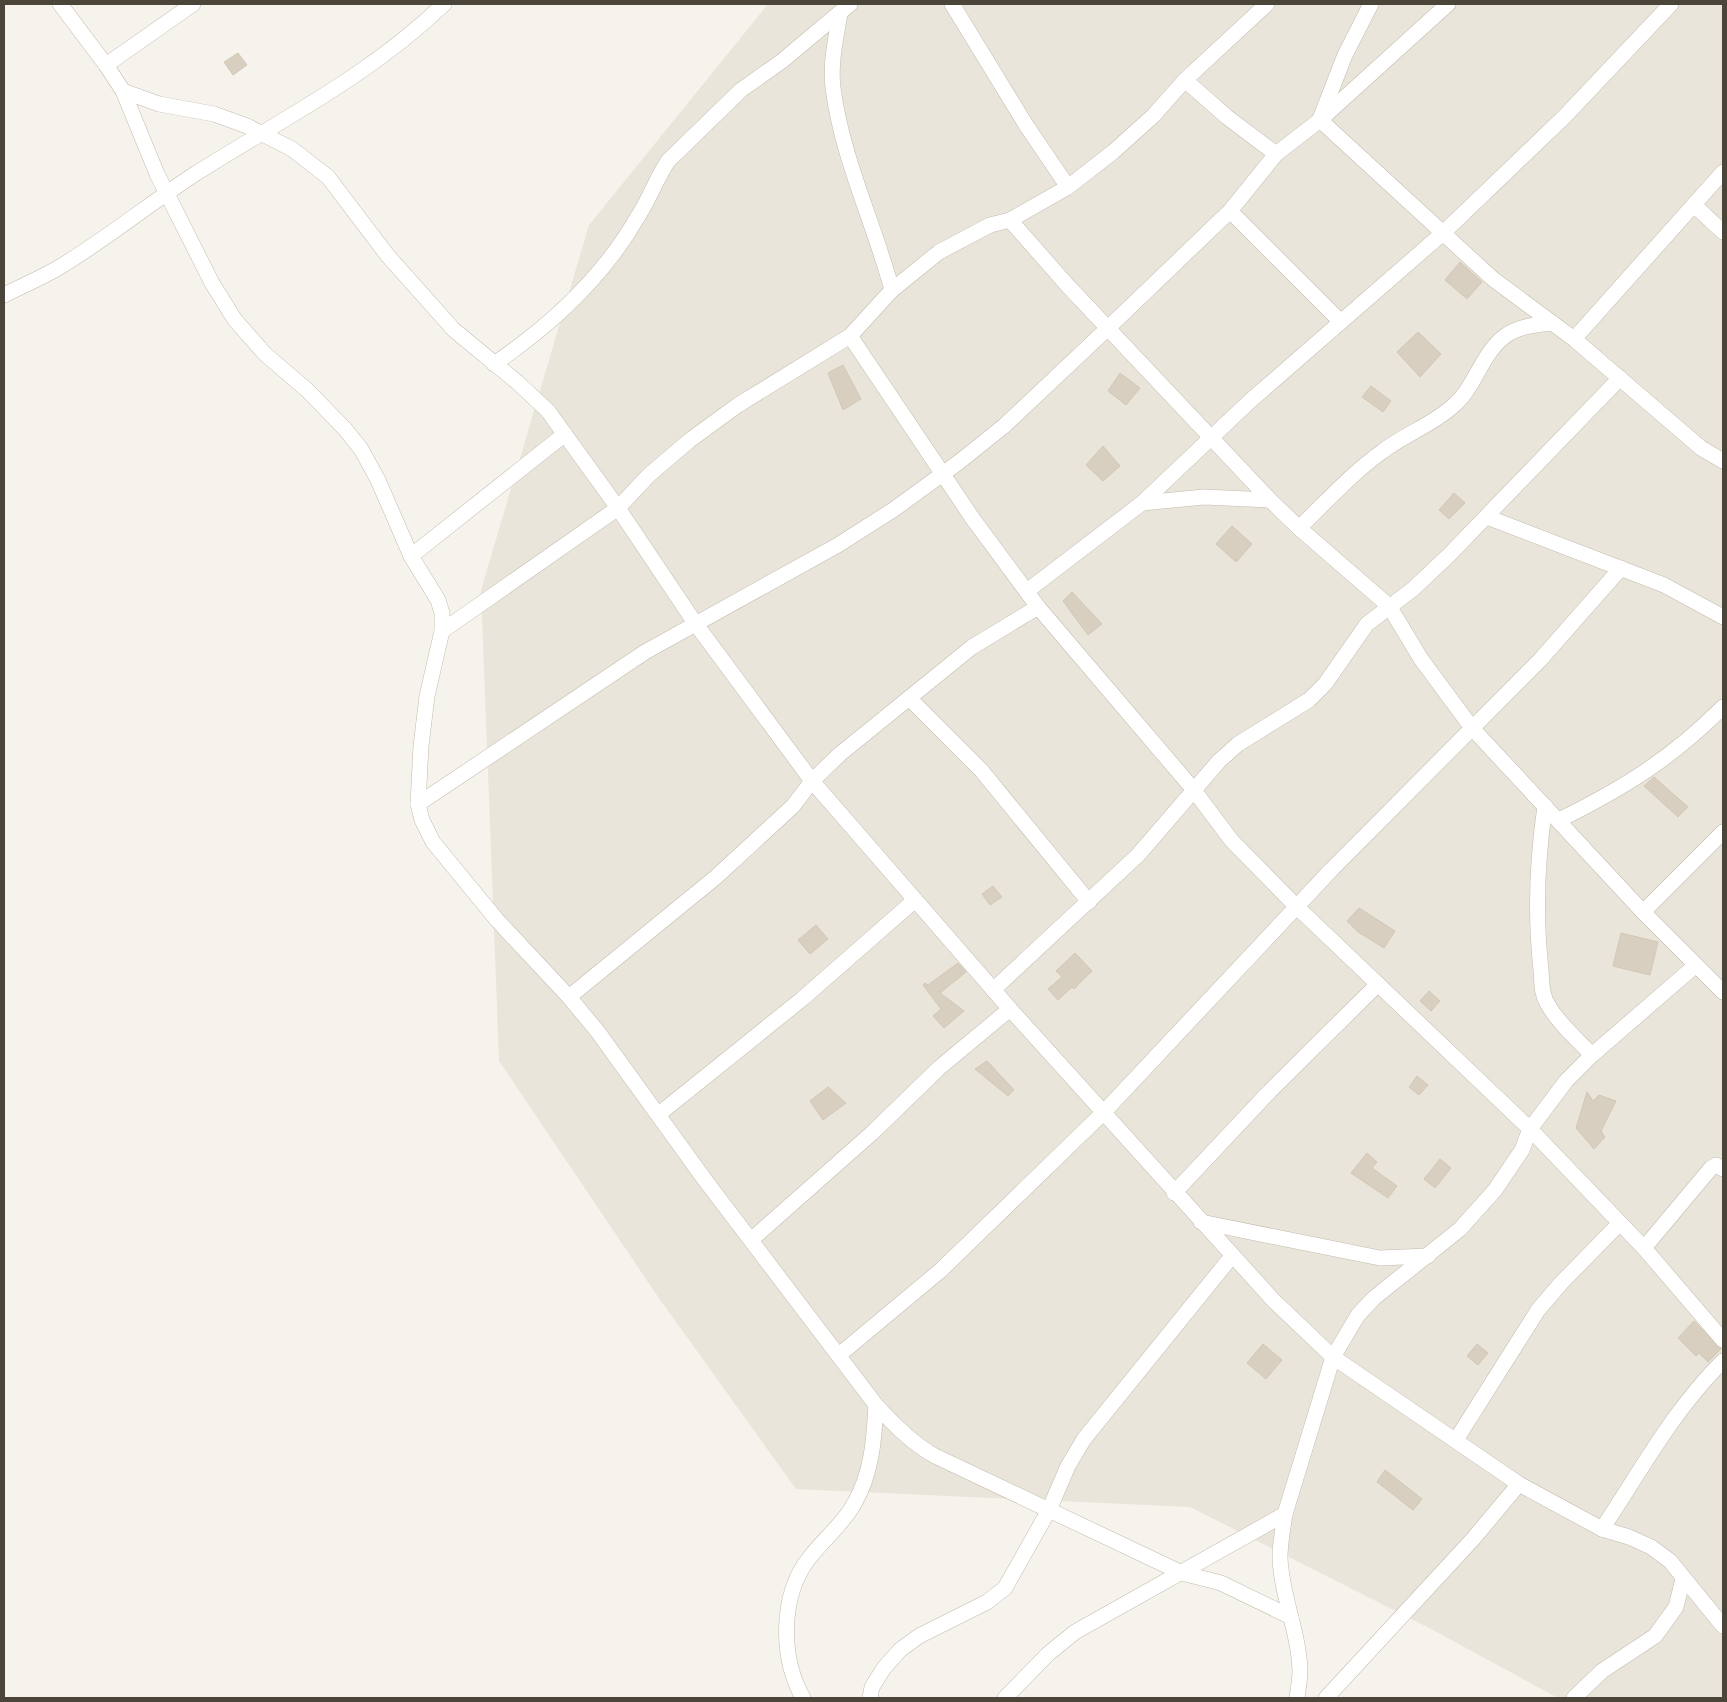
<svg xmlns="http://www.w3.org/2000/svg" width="1727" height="1702" font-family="'PT Sans',sans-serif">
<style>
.residential{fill:#eae5da}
.building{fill:#d8cfc1;stroke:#d3c7b4}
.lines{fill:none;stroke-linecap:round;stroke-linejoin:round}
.minor-casing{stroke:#c2bbae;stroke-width:16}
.minor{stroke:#fff;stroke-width:15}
</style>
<rect width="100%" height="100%" fill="#f6f3ec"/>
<!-- residential -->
<polygon class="residential" points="768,4 1723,4 1723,1698 1558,1698 1431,1629 1190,1507 796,1489 656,1294 499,1061 481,590 589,225"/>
<!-- building -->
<g class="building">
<polygon points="238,53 247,65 233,75 224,62"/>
<polygon points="1460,262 1482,282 1467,299 1445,280"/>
<polygon points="1418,332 1441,354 1420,377 1397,352"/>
<polygon points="843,365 861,399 843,410 828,373"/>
<polygon points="1120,373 1140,388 1126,405 1108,391"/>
<polygon points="1371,386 1391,401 1383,412 1362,397"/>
<polygon points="1103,446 1120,466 1103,481 1086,465"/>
<polygon points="1454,493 1465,503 1449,519 1439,510"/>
<polygon points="1232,526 1252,544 1236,562 1216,544"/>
<polygon points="1072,592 1102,624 1088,635 1063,601"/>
<polygon points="1654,777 1688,807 1678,817 1644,786"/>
<polygon points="993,886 1002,897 990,905 982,894"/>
<polygon points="1359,908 1395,931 1384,948 1358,932 1347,921"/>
<polygon points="816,925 828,939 810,954 798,940"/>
<polygon points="1621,933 1658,942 1650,975 1613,966"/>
<polygon points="1075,953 1092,971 1074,989 1072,987 1058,1000 1048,989 1062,977 1056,971"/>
<polygon points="958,963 966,972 940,993 964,1011 944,1028 933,1016 941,1009 923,985 925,983 928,985"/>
<polygon points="1429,991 1440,1001 1431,1011 1420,1001"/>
<polygon points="987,1061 1014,1090 1008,1096 975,1069"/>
<polygon points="1417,1076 1428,1085 1419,1095 1409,1087"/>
<polygon points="828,1087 846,1103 823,1120 810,1101"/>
<polygon points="1587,1092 1593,1101 1599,1095 1616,1101 1601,1131 1605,1137 1594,1149 1576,1128"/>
<polygon points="1367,1153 1377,1162 1372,1168 1397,1186 1388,1198 1351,1173"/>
<polygon points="1440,1159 1451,1168 1435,1188 1424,1179"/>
<polygon points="1694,1321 1721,1349 1708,1362 1699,1353 1696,1356 1678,1338"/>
<polygon points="1263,1344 1282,1360 1266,1379 1247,1363"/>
<polygon points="1477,1344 1488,1353 1478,1365 1467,1356"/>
<polygon points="1385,1470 1422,1499 1413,1510 1377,1482"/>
</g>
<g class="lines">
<!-- minor casing -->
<g class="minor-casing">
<g id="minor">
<polyline points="60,4 106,65 193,4"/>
<polyline points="952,4 1026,125 1068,187"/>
<path d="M840,13C836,38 830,63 833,88C842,158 874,223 892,290"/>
<path d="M106,65L123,91L157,174L212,283L235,320L265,354L307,390L345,429L361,449L378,480L411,556L438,600L442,613V631L427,696L421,746L418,804L422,820L433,842L497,920L569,997L598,1032L705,1180L876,1405C894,1425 912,1443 935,1456L1182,1573L1221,1583L1291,1617"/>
<polyline points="1185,80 1227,117 1276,154"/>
<polyline points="123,91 159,104 214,114 247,126 292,149 328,177 388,256 454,330 517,382 548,411 618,508 695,623 812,781 1010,1009 1274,1301 1333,1357 1519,1484 1602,1529 1629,1537 1651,1547 1670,1561 1723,1626"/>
<polyline points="1320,119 1345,55 1371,4"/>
<polyline points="1320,120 1448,4"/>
<polyline points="1694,205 1723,232"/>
<polyline points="1230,211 1341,322"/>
<polyline points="1010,220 1068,286 1270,500 1299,528 1389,606 1421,659 1472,728 1643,912 1723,992"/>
<path d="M4,295C22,286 41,278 58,268C105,240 149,204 195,174C282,119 369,76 444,4"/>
<polyline points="850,336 973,519 1038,607 1193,789 1232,841 1297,907 1530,1129 1644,1248 1723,1340"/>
<polyline points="1574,339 1723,172"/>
<path d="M494,364C551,325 602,279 637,218C649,200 656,179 668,161L741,90L782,61L850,4"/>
<polyline points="1142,503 1204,497 1270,500"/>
<polyline points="1487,517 1664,585 1723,617"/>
<path d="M1299,528C1326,502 1352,473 1383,451C1405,434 1432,425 1453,406C1475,388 1481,354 1505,336C1519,326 1535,325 1552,323"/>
<polyline points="411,556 565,434"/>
<polyline points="1027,591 1142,503 1250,401 1443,233 1565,116 1671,4"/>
<polyline points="442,631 618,508 649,475 690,440 738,405 850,336 892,290 939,252 990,225 1010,220 1068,187 1113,152 1153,116 1185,80 1267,4"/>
<polyline points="909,698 981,770 1089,902"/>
<polyline points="418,804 645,652 838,545 893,510 959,462 1004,426 1108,328 1230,211 1276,154 1320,120 1493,279 1574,339 1701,448 1723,461"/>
<path d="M1545,806C1537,860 1535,915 1541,970C1542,981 1541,993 1547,1003C1558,1023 1577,1039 1592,1055"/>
<path d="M1559,820C1624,788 1672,758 1723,707"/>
<polyline points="1643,912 1723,832"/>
<polyline points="993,990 1138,855 1219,761 1238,744 1309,700 1325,684 1367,624 1413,589 1449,555 1620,378"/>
<polyline points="569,997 716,877 793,806 812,781 840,754 972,647 1038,607"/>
<polyline points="659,1114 802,999 915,900"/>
<polyline points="1174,1193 1270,1091 1378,984"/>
<polyline points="1201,1222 1380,1258 1428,1256"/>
<polyline points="751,1240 872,1133 939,1068 1010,1009"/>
<polyline points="1644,1248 1711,1168 1716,1165 1723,1169"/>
<polyline points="839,1355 941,1270 1103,1113 1332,869 1540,660 1621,568"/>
<polyline points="1456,1440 1538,1310 1562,1282 1620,1223"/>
<path d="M1602,1529C1640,1472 1674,1409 1723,1361"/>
<path d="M803,1698C780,1657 780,1594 810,1557C824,1539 843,1524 854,1504C872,1473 874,1440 876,1405"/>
<polyline points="870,1698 872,1687 884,1668 900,1650 919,1636 987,1602 1005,1588 1049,1510 1068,1466 1084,1439 1232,1256"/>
<polyline points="1005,1698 1048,1654 1075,1632 1285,1514"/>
<path d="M1297,1698C1298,1689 1300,1680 1300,1671C1299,1632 1281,1595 1280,1557C1280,1543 1283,1528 1285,1514L1333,1357L1358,1315L1374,1298L1460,1229L1495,1190L1522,1150L1530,1129L1566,1081L1592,1055L1696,965"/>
<polyline points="1326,1698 1473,1539 1519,1484"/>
<polyline points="1574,1698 1602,1671 1655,1636 1676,1607 1683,1579"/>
</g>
</g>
<!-- minor -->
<use href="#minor" class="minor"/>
</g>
<!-- border -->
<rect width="1727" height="1702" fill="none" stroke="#4b4439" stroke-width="10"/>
</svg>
